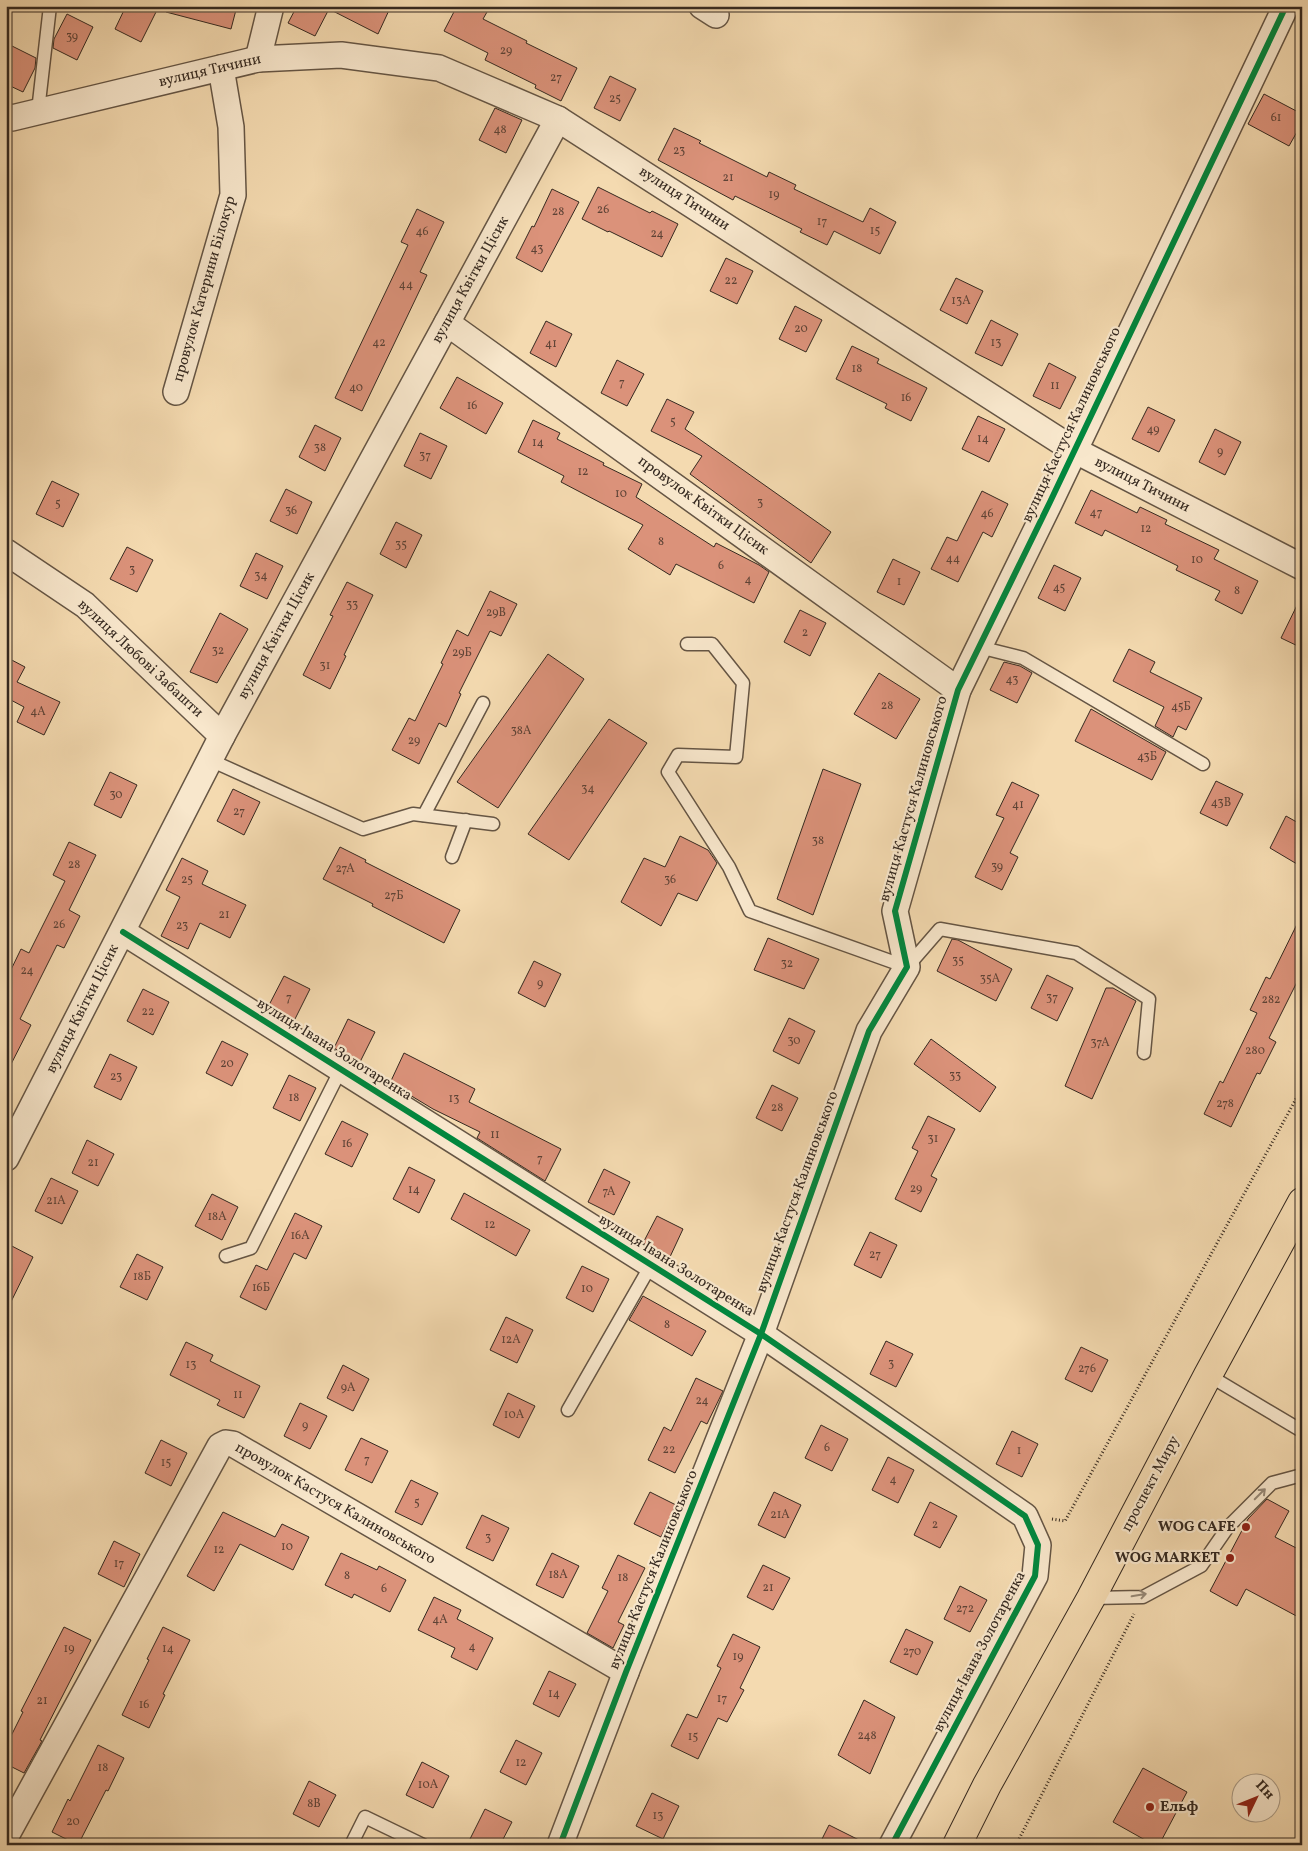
<svg xmlns="http://www.w3.org/2000/svg" width="1308" height="1851" font-family="Vollkorn,serif">
<style>
.building{fill:#db927a;stroke:#352920}
.lines{fill:none;stroke-linecap:round;stroke-linejoin:round}
.lane-casing{stroke:#655544;stroke-width:15}
.street-casing{stroke:#655544;stroke-width:28}
.primary-casing{stroke:#352920;stroke-width:30}
.path{stroke:#352920;stroke-width:3;stroke-dasharray:1 2.5;stroke-linecap:butt}
.lane{stroke:#f8e7cc;stroke-width:12}
.street{stroke:#f8e7cc;stroke-width:25}
.primary{stroke:#f4dab0;stroke-width:28}
.cycleway-casing{stroke:#f8e7cc;stroke-width:9}
.cycleway{stroke:#00873e;stroke-width:6}
.oneway{stroke:#968876}
.poi-dot{fill:#8f2418;stroke:#f8e7cc;stroke-width:2}
.labels{text-anchor:middle;dominant-baseline:central;stroke-width:4.5;stroke-linejoin:round;paint-order:stroke}
.number-label{font-size:12px;fill:#5e4336}
.street-label{font-size:15px;fill:#352920;stroke:#f8e7cc}
.poi-label{font-size:15px;font-weight:bold;fill:#352920;stroke:#f8e7cc;text-anchor:end}
</style>
<rect width="100%" height="100%" fill="#f4dab0"/>
<filter id="stains"><feTurbulence type="fractalNoise" baseFrequency=".004" numOctaves="4"/><feColorMatrix values="0 0 0 0 .2 0 0 0 0 .09 0 0 0 0 .02 0 0 0 .5 -.17"/></filter>
<radialGradient id="worn" r=".72"><stop offset=".6" stop-color="#630" stop-opacity="0"/><stop offset="1" stop-color="#630" stop-opacity=".3"/></radialGradient>
<!-- building -->
<g class="building">
<polygon points="126,6 159,6 141,42 115,29"/>
<polygon points="167,6 237,6 231,29 166,12"/>
<polygon points="297,6 391,6 378,34 329,9 315,36 288,23"/>
<polygon points="457,6 476,6 487,12 483,19 527,41 526,43 577,68 561,101 535,88 536,85 485,60 488,53 444,31"/>
<polygon points="67,14 93,27 77,60 53,48 54,39"/>
<polygon points="12,46 36,58 35,68 23,92 6,84 6,58"/>
<polygon points="610,76 636,89 620,121 594,108"/>
<polygon points="1264,94 1302,114 1302,123 1289,146 1248,124"/>
<polygon points="495,108 522,120 506,153 479,140"/>
<polygon points="674,128 701,141 699,143 767,177 769,172 796,185 794,189 863,222 870,208 896,222 880,254 834,231 827,245 800,232 802,229 735,196 733,200 658,160"/>
<polygon points="598,187 650,213 652,211 678,224 662,257 609,231 608,232 582,219"/>
<polygon points="552,189 579,202 542,272 516,258 532,226 534,227"/>
<polygon points="417,209 444,222 420,272 427,275 362,411 335,398 408,245 401,242"/>
<polygon points="726,258 753,271 737,304 710,291"/>
<polygon points="956,278 983,291 967,324 940,310"/>
<polygon points="795,306 822,320 806,352 779,339"/>
<polygon points="991,320 1018,334 1002,366 975,353"/>
<polygon points="546,321 572,334 556,367 530,353"/>
<polygon points="852,346 879,359 877,363 927,388 911,421 885,408 887,404 836,379"/>
<polygon points="617,360 644,374 627,406 601,393"/>
<polygon points="1049,363 1076,377 1060,409 1033,396"/>
<polygon points="457,377 503,403 486,434 440,408"/>
<polygon points="667,399 694,412 685,429 831,532 811,563 690,474 702,456 651,431"/>
<polygon points="1148,407 1175,420 1159,452 1132,439"/>
<polygon points="978,416 1005,429 989,462 962,449"/>
<polygon points="533,420 560,433 557,439 604,463 603,465 642,484 636,497 714,547 716,543 759,565 769,572 754,603 676,564 670,575 628,549 643,525 561,482 564,476 518,452"/>
<polygon points="315,425 341,438 325,471 299,457"/>
<polygon points="1215,429 1241,442 1225,475 1199,462"/>
<polygon points="420,433 447,446 431,479 404,466"/>
<polygon points="52,481 79,494 63,527 36,514"/>
<polygon points="286,489 312,502 297,534 270,521"/>
<polygon points="1091,490 1137,513 1140,507 1167,520 1165,524 1219,550 1214,559 1258,581 1242,614 1215,600 1220,591 1176,570 1178,566 1105,530 1102,536 1075,523"/>
<polygon points="982,491 1008,504 992,537 983,532 958,582 931,569 947,537 957,541"/>
<polygon points="396,522 422,535 406,568 380,554"/>
<polygon points="127,547 153,560 137,592 110,579"/>
<polygon points="256,553 283,566 267,599 240,586"/>
<polygon points="893,559 920,572 904,605 877,592"/>
<polygon points="1054,565 1081,578 1065,611 1038,598"/>
<polygon points="347,582 373,595 344,655 346,656 330,689 303,675 333,616 330,615"/>
<polygon points="490,591 517,604 501,636 490,631 459,693 461,694 446,727 439,723 419,764 392,750 409,718 415,721 443,664 441,663 457,630 468,636"/>
<polygon points="1302,595 1302,648 1281,638"/>
<polygon points="800,610 826,623 810,656 784,642"/>
<polygon points="220,613 248,629 217,683 190,672"/>
<polygon points="1129,649 1155,662 1150,672 1202,698 1186,730 1178,726 1173,737 1155,726 1164,707 1113,681"/>
<polygon points="548,654 584,679 498,808 457,782"/>
<polygon points="6,657 25,667 17,682 60,702 44,735 17,722 24,707 9,699 6,704"/>
<polygon points="1004,662 1020,666 1032,673 1017,703 990,690"/>
<polygon points="879,673 920,699 896,739 854,714"/>
<polygon points="1091,709 1166,752 1152,780 1075,741"/>
<polygon points="609,719 647,743 569,860 528,834"/>
<polygon points="823,769 861,784 813,915 777,899"/>
<polygon points="110,772 137,785 121,818 94,805"/>
<polygon points="1216,781 1243,794 1227,826 1200,813"/>
<polygon points="1012,782 1039,795 1010,853 1018,857 1002,890 975,877 1004,818 996,815"/>
<polygon points="233,789 260,802 244,835 217,821"/>
<polygon points="1286,816 1302,825 1302,867 1270,848"/>
<polygon points="680,836 708,850 717,863 697,901 678,893 661,926 621,902 644,858 665,867"/>
<polygon points="69,842 96,855 69,910 80,916 64,948 57,945 20,1019 31,1025 6,1074 6,980 21,949 29,953 65,881 53,875"/>
<polygon points="340,847 366,860 365,862 460,910 444,943 372,906 373,904 323,879"/>
<polygon points="182,858 208,871 202,884 246,905 230,938 200,923 188,949 161,936 180,897 166,890"/>
<polygon points="1302,914 1302,972 1269,1038 1276,1042 1260,1074 1257,1073 1231,1127 1204,1114 1220,1081 1223,1083 1257,1013 1250,1010 1266,977 1270,979"/>
<polygon points="768,938 819,959 804,989 754,970"/>
<polygon points="952,939 958,940 1012,969 996,1001 937,971"/>
<polygon points="534,961 561,974 545,1007 518,993"/>
<polygon points="1047,975 1073,988 1057,1021 1031,1008"/>
<polygon points="284,976 310,989 294,1021 268,1007"/>
<polygon points="1106,988 1113,988 1136,1001 1092,1099 1065,1086"/>
<polygon points="143,989 169,1002 153,1035 127,1021"/>
<polygon points="789,1018 815,1031 799,1064 773,1051"/>
<polygon points="348,1019 375,1032 359,1064 334,1048"/>
<polygon points="931,1039 996,1087 980,1112 914,1064"/>
<polygon points="222,1041 248,1054 232,1086 206,1073"/>
<polygon points="404,1053 475,1089 469,1102 561,1149 545,1181 477,1138 480,1132 433,1109 390,1083"/>
<polygon points="110,1054 137,1067 121,1100 94,1087"/>
<polygon points="289,1075 316,1088 300,1121 273,1108"/>
<polygon points="772,1085 798,1098 782,1131 756,1118"/>
<polygon points="928,1116 955,1129 931,1176 937,1179 921,1212 895,1199 918,1151 912,1148"/>
<polygon points="342,1121 368,1134 352,1167 325,1154"/>
<polygon points="87,1140 114,1154 98,1186 72,1173"/>
<polygon points="409,1167 435,1180 419,1213 393,1199"/>
<polygon points="604,1169 630,1182 614,1215 588,1202"/>
<polygon points="51,1178 78,1191 62,1224 35,1211"/>
<polygon points="464,1193 530,1230 516,1256 451,1219"/>
<polygon points="212,1194 238,1207 222,1240 195,1226"/>
<polygon points="295,1213 322,1226 306,1259 294,1253 266,1310 240,1297 256,1265 267,1270"/>
<polygon points="657,1216 683,1229 669,1259 643,1243"/>
<polygon points="870,1232 897,1245 881,1278 854,1265"/>
<polygon points="6,1243 33,1257 6,1312"/>
<polygon points="137,1254 163,1267 147,1300 120,1287"/>
<polygon points="582,1266 609,1279 593,1312 566,1298"/>
<polygon points="643,1296 706,1331 692,1356 629,1320"/>
<polygon points="506,1317 533,1330 517,1363 490,1350"/>
<polygon points="886,1341 913,1354 896,1387 870,1374"/>
<polygon points="186,1342 213,1355 210,1361 260,1386 244,1418 217,1405 220,1400 170,1375"/>
<polygon points="1081,1347 1108,1360 1092,1392 1065,1379"/>
<polygon points="343,1365 369,1379 353,1411 327,1398"/>
<polygon points="696,1378 723,1391 707,1424 701,1421 675,1473 648,1460 664,1427 671,1431"/>
<polygon points="508,1393 535,1406 519,1438 493,1425"/>
<polygon points="300,1403 327,1416 310,1449 284,1436"/>
<polygon points="821,1425 848,1439 832,1471 805,1458"/>
<polygon points="1012,1431 1038,1444 1022,1477 996,1464"/>
<polygon points="361,1438 388,1451 372,1483 345,1470"/>
<polygon points="161,1440 187,1453 171,1486 145,1473"/>
<polygon points="888,1457 914,1470 898,1503 872,1490"/>
<polygon points="411,1480 438,1493 422,1525 395,1512"/>
<polygon points="650,1492 676,1505 661,1537 634,1524"/>
<polygon points="774,1492 801,1505 785,1538 758,1525"/>
<polygon points="1267,1499 1289,1511 1275,1537 1302,1551 1302,1619 1246,1589 1237,1606 1210,1591 1248,1519"/>
<polygon points="930,1502 957,1516 940,1548 914,1535"/>
<polygon points="223,1512 275,1537 282,1524 309,1537 293,1570 240,1544 214,1591 187,1576"/>
<polygon points="482,1515 509,1528 493,1561 466,1548"/>
<polygon points="114,1541 140,1554 124,1587 98,1574"/>
<polygon points="341,1553 377,1570 379,1566 406,1580 390,1612 354,1594 352,1598 325,1585"/>
<polygon points="552,1553 579,1566 563,1598 536,1585"/>
<polygon points="618,1555 645,1568 618,1622 624,1625 613,1648 587,1633 608,1591 602,1588"/>
<polygon points="763,1565 790,1578 773,1610 747,1597"/>
<polygon points="960,1586 987,1600 970,1632 944,1619"/>
<polygon points="434,1597 461,1610 457,1619 493,1638 477,1670 451,1657 455,1648 418,1630"/>
<polygon points="64,1627 91,1640 40,1740 42,1741 24,1773 6,1764 6,1746 23,1712 21,1711"/>
<polygon points="163,1627 190,1640 163,1694 165,1695 149,1728 122,1715 149,1660 147,1659"/>
<polygon points="906,1629 933,1642 917,1675 890,1662"/>
<polygon points="733,1634 760,1647 740,1688 744,1690 727,1722 718,1718 698,1759 671,1746 687,1714 697,1718 721,1668 717,1666"/>
<polygon points="549,1671 576,1684 559,1717 533,1704"/>
<polygon points="864,1700 895,1717 870,1774 838,1755"/>
<polygon points="516,1740 542,1753 526,1785 500,1772"/>
<polygon points="98,1745 124,1758 108,1791 106,1790 78,1845 52,1832 68,1799 70,1801"/>
<polygon points="422,1762 449,1776 433,1808 406,1795"/>
<polygon points="1143,1768 1187,1792 1159,1845 1154,1845 1113,1822"/>
<polygon points="309,1781 336,1795 319,1827 293,1814"/>
<polygon points="652,1793 679,1806 663,1839 636,1826"/>
<polygon points="485,1809 512,1822 500,1845 467,1845"/>
<polygon points="829,1825 869,1845 819,1845"/>
</g>
<g class="lines">
<!-- lane casing -->
<g class="lane-casing">
<g id="lane">
<polyline points="38,111 50,6"/>
<polyline points="687,644 712,644 743,683 736,757 678,755 668,772 729,867 750,911 907,967 940,929 1076,953 1149,999 1144,1053"/>
<polyline points="979,647 1023,658 1203,764"/>
<polyline points="210,760 363,829 413,814 493,824"/>
<polyline points="424,815 483,703"/>
<polyline points="452,857 466,820"/>
<polyline points="226,1256 251,1248 341,1069"/>
<polyline points="1208,1375 1302,1431"/>
<polyline points="568,1410 651,1265"/>
<polyline points="1091,1598 1143,1597 1201,1566 1228,1527 1272,1483 1302,1475"/>
<polyline points="351,1845 365,1817 423,1845"/>
</g>
</g>
<!-- street casing -->
<g class="street-casing">
<g id="street">
<polyline points="702,6 716,15"/>
<polyline points="258,59 271,6"/>
<polyline points="6,116 12,118 258,59 341,55 439,68 558,119 1074,450 1302,567"/>
<polyline points="447,323 958,690"/>
<polyline points="176,392 233,195 231,127 221,68"/>
<polyline points="6,552 85,605 222,736"/>
<polyline points="123,932 761,1334 1025,1516 1038,1545 1035,1576 892,1845"/>
<polyline points="6,1158 222,736 558,119"/>
<polyline points="6,1836 220,1446 226,1443 233,1444 626,1672"/>
<polyline points="560,1845 626,1672 761,1334 869,1031 907,967 895,911 958,690 1050,502 1286,6"/>
</g>
</g>
<!-- primary casing -->
<g class="primary-casing">
<polyline id="primary" points="957,1845 987,1785 1091,1598 1208,1375 1302,1202"/>
</g>
<!-- path -->
<g class="path">
<polyline points="1052,1519 1065,1521 1302,1088"/>
<polyline points="1016,1845 1134,1614"/>
</g>
<!-- lane -->
<use href="#lane" class="lane"/>
<!-- street -->
<use href="#street" class="street"/>
<!-- primary -->
<use href="#primary" class="primary"/>
<!-- cycleway casing -->
<g class="cycleway-casing">
<g id="cycleway">
<polyline points="123,932 761,1334 1025,1516 1038,1545 1035,1576 892,1845"/>
<polyline points="560,1845 626,1672 761,1334 869,1031 907,967 895,911 958,690 1050,502 1286,6"/>
</g>
</g>
<!-- cycleway -->
<use href="#cycleway" class="cycleway"/>
</g>
<!-- one-way arrows -->
<defs><path id="oneway-shaft" d="M-6 0H5M1.5-3L5.5 0L1.5 3" fill="none" stroke-width="1.6" stroke-linecap="round" stroke-linejoin="round" transform="scale(1.25)"/></defs>
<g class="oneway">
<use href="#oneway-shaft" transform="translate(1260 1494) rotate(-45)"/>
<use href="#oneway-shaft" transform="translate(1139 1595) rotate(-10)"/>
</g>
<!-- markers -->
<g class="poi-dot">
<circle cx="1246" cy="1527" r="5"/>
<circle cx="1230" cy="1558" r="5"/>
<circle cx="1150" cy="1807" r="5"/>
</g>
<g class="labels">
<!-- number labels -->
<g class="number-label">
<text x="72" y="37">39</text>
<text x="506" y="51">29</text>
<text x="556" y="78">27</text>
<text x="615" y="99">25</text>
<text x="1276" y="118">61</text>
<text x="500" y="130">48</text>
<text x="679" y="151">23</text>
<text x="728" y="178">21</text>
<text x="774" y="195">19</text>
<text x="603" y="210">26</text>
<text x="558" y="212">28</text>
<text x="822" y="222">17</text>
<text x="875" y="231">15</text>
<text x="422" y="232">46</text>
<text x="657" y="234">24</text>
<text x="537" y="249">43</text>
<text x="731" y="281">22</text>
<text x="406" y="285">44</text>
<text x="961" y="301">13А</text>
<text x="801" y="329">20</text>
<text x="379" y="343">42</text>
<text x="996" y="343">13</text>
<text x="551" y="344">41</text>
<text x="857" y="369">18</text>
<text x="622" y="383">7</text>
<text x="1055" y="386">11</text>
<text x="356" y="388">40</text>
<text x="906" y="398">16</text>
<text x="472" y="406">16</text>
<text x="673" y="422">5</text>
<text x="1153" y="430">49</text>
<text x="983" y="439">14</text>
<text x="538" y="443">14</text>
<text x="320" y="448">38</text>
<text x="1220" y="452">9</text>
<text x="425" y="456">37</text>
<text x="583" y="472">12</text>
<text x="621" y="494">10</text>
<text x="760" y="503">3</text>
<text x="58" y="504">5</text>
<text x="291" y="511">36</text>
<text x="1096" y="513">47</text>
<text x="987" y="514">46</text>
<text x="1146" y="529">12</text>
<text x="661" y="542">8</text>
<text x="401" y="545">35</text>
<text x="953" y="559">44</text>
<text x="1197" y="560">10</text>
<text x="721" y="566">6</text>
<text x="132" y="570">3</text>
<text x="261" y="576">34</text>
<text x="748" y="580">4</text>
<text x="899" y="582">1</text>
<text x="1059" y="588">45</text>
<text x="1237" y="591">8</text>
<text x="352" y="605">33</text>
<text x="496" y="613">29В</text>
<text x="805" y="633">2</text>
<text x="218" y="651">32</text>
<text x="462" y="653">29Б</text>
<text x="325" y="666">31</text>
<text x="1012" y="680">43</text>
<text x="887" y="706">28</text>
<text x="1181" y="707">45Б</text>
<text x="38" y="712">4А</text>
<text x="521" y="731">38А</text>
<text x="414" y="741">29</text>
<text x="1147" y="757">43Б</text>
<text x="588" y="789">34</text>
<text x="116" y="795">30</text>
<text x="1221" y="803">43В</text>
<text x="1018" y="805">41</text>
<text x="239" y="812">27</text>
<text x="818" y="841">38</text>
<text x="74" y="865">28</text>
<text x="997" y="867">39</text>
<text x="345" y="869">27А</text>
<text x="187" y="880">25</text>
<text x="670" y="880">36</text>
<text x="394" y="896">27Б</text>
<text x="224" y="915">21</text>
<text x="59" y="925">26</text>
<text x="182" y="926">23</text>
<text x="958" y="961">35</text>
<text x="787" y="964">32</text>
<text x="27" y="971">24</text>
<text x="990" y="979">35А</text>
<text x="540" y="984">9</text>
<text x="289" y="998">7</text>
<text x="1052" y="998">37</text>
<text x="1271" y="1000">282</text>
<text x="148" y="1012">22</text>
<text x="794" y="1041">30</text>
<text x="1100" y="1043">37А</text>
<text x="1255" y="1051">280</text>
<text x="227" y="1064">20</text>
<text x="955" y="1076">33</text>
<text x="116" y="1077">23</text>
<text x="294" y="1098">18</text>
<text x="454" y="1099">13</text>
<text x="1225" y="1104">278</text>
<text x="777" y="1108">28</text>
<text x="495" y="1135">11</text>
<text x="933" y="1139">31</text>
<text x="347" y="1144">16</text>
<text x="540" y="1159">7</text>
<text x="93" y="1163">21</text>
<text x="916" y="1189">29</text>
<text x="414" y="1190">14</text>
<text x="609" y="1192">7А</text>
<text x="56" y="1201">21А</text>
<text x="217" y="1217">18А</text>
<text x="490" y="1225">12</text>
<text x="300" y="1236">16А</text>
<text x="875" y="1255">27</text>
<text x="142" y="1277">18Б</text>
<text x="261" y="1288">16Б</text>
<text x="587" y="1289">10</text>
<text x="667" y="1325">8</text>
<text x="511" y="1340">12А</text>
<text x="891" y="1364">3</text>
<text x="191" y="1365">13</text>
<text x="1087" y="1369">276</text>
<text x="348" y="1388">9А</text>
<text x="238" y="1395">11</text>
<text x="702" y="1401">24</text>
<text x="514" y="1415">10А</text>
<text x="305" y="1426">9</text>
<text x="827" y="1448">6</text>
<text x="669" y="1450">22</text>
<text x="1019" y="1451">1</text>
<text x="367" y="1460">7</text>
<text x="166" y="1463">15</text>
<text x="893" y="1480">4</text>
<text x="417" y="1503">5</text>
<text x="780" y="1515">21А</text>
<text x="935" y="1525">2</text>
<text x="488" y="1538">3</text>
<text x="287" y="1547">10</text>
<text x="219" y="1550">12</text>
<text x="119" y="1564">17</text>
<text x="558" y="1575">18А</text>
<text x="347" y="1576">8</text>
<text x="623" y="1578">18</text>
<text x="768" y="1588">21</text>
<text x="384" y="1589">6</text>
<text x="965" y="1609">272</text>
<text x="440" y="1620">4А</text>
<text x="472" y="1647">4</text>
<text x="69" y="1649">19</text>
<text x="168" y="1649">14</text>
<text x="912" y="1652">270</text>
<text x="738" y="1657">19</text>
<text x="554" y="1694">14</text>
<text x="722" y="1699">17</text>
<text x="42" y="1701">21</text>
<text x="144" y="1705">16</text>
<text x="867" y="1736">248</text>
<text x="693" y="1737">15</text>
<text x="521" y="1763">12</text>
<text x="103" y="1768">18</text>
<text x="428" y="1785">10А</text>
<text x="314" y="1804">8В</text>
<text x="658" y="1816">13</text>
<text x="73" y="1822">20</text>
</g>
<!-- street labels -->
<g class="street-label">
<text transform="translate(210 71) rotate(-13)">вулиця Тичини</text>
<text transform="translate(684 199) rotate(33)">вулиця Тичини</text>
<text transform="translate(471 280) rotate(-61)">вулиця Квітки Цісик</text>
<text transform="translate(205 289) rotate(-74)">провулок Катерини Білокур</text>
<text transform="translate(1072 425) rotate(-65)">вулиця Кастуся Калиновського</text>
<text transform="translate(1142 485) rotate(27)">вулиця Тичини</text>
<text transform="translate(703 506) rotate(36)">провулок Квітки Цісик</text>
<text transform="translate(277 636) rotate(-61)">вулиця Квітки Цісик</text>
<text transform="translate(140 659) rotate(43)">вулиця Любові Забашти</text>
<text transform="translate(914 799) rotate(-74)">вулиця Кастуся Калиновського</text>
<text transform="translate(83 1009) rotate(-63)">вулиця Квітки Цісик</text>
<text transform="translate(334 1050) rotate(32)">вулиця Івана Золотаренка</text>
<text transform="translate(798 1192) rotate(-70)">вулиця Кастуся Калиновського</text>
<text transform="translate(676 1266) rotate(32)">вулиця Івана Золотаренка</text>
<text transform="translate(1151 1484) rotate(-62)">проспект Миру</text>
<text transform="translate(335 1504) rotate(30)">провулок Кастуся Калиновського</text>
<text transform="translate(654 1570) rotate(-68)">вулиця Кастуся Калиновського</text>
<text transform="translate(980 1652) rotate(-62)">вулиця Івана Золотаренка</text>
</g>
<!-- poi labels -->
<g class="poi-label">
<text x="1236" y="1527">WOG CAFE</text>
<text x="1220" y="1558">WOG MARKET</text>
<text x="1160" y="1807" text-anchor="start">Ельф</text>
</g>
</g>
<!-- margin -->
<rect width="1308" height="1851" fill="none" stroke="#f4dab0" stroke-width="25"/>
<rect x="8" y="8" width="1293" height="1836" fill="none" stroke="#352920" stroke-width="2.5"/>
<rect x="12" y="12" width="1283" height="1826" fill="none" stroke="#352920"/>
<!-- north arrow -->
<g transform="translate(1256 1798) rotate(47)"><circle r="24" fill="#f8e7cc" stroke="#aa9b87"/>
<path d="M0-4L9 19L0 12L-9 19Z" fill="#8f2418"/>
<text y="-8" font-size="14" font-weight="bold" text-anchor="middle" fill="#352920">Пн</text>
</g>
<rect width="100%" height="100%" filter="url(#stains)"/>
<rect width="100%" height="100%" fill="url(#worn)"/>
</svg>
